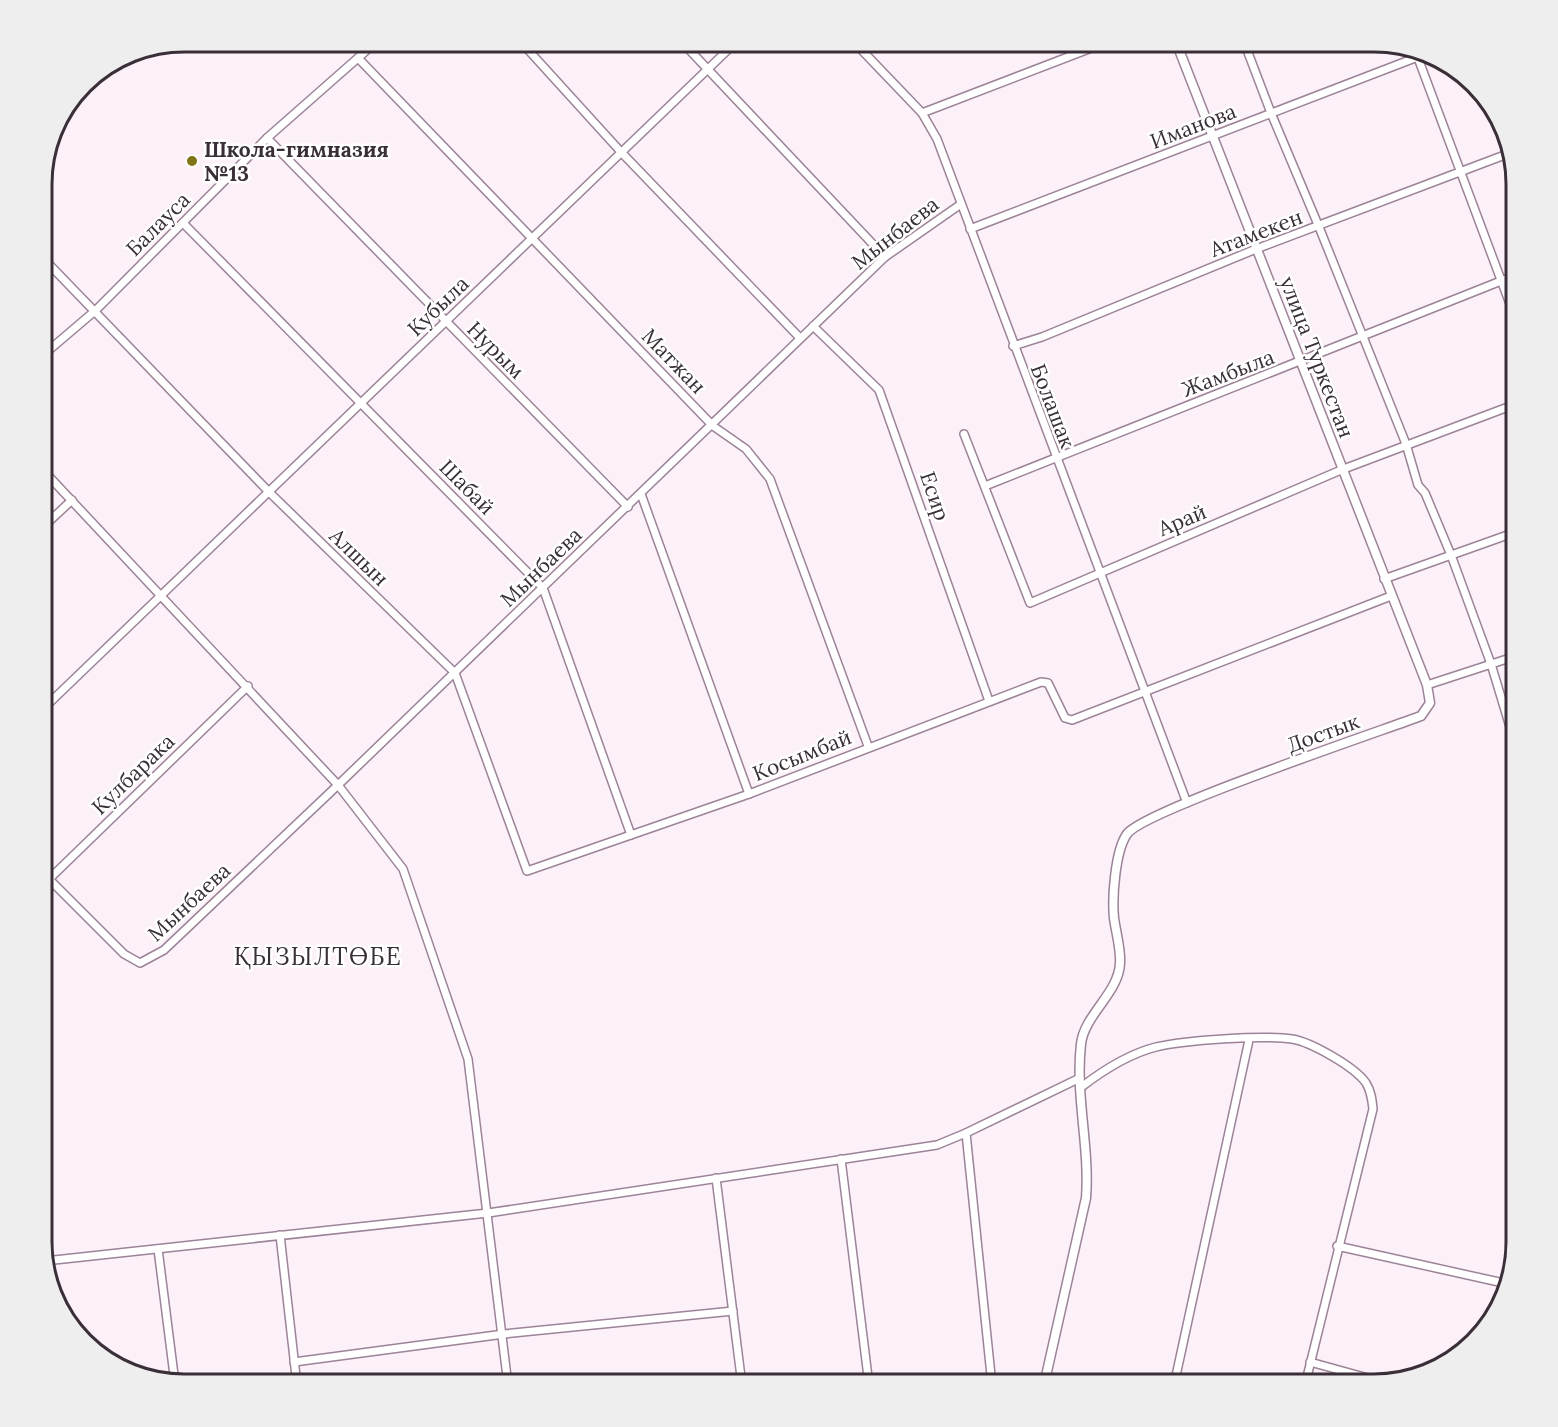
<svg xmlns="http://www.w3.org/2000/svg" width="1558" height="1427" font-family="Lora,serif">
<style>
.lines{fill:none;stroke-linecap:round;stroke-linejoin:round}
.minor-casing{stroke:#9c8397;stroke-width:10}
.tertiary-casing{stroke:#9c8397;stroke-width:11}
.minor{stroke:#fff;stroke-width:7}
.tertiary{stroke:#fff;stroke-width:8}
.poi-dot{fill:#7f7417;stroke:#fff;stroke-width:2}
.labels{text-anchor:middle;dominant-baseline:central;stroke-width:5;stroke-linejoin:round;paint-order:stroke}
.street-label{font-size:21px;fill:#3a2f38;stroke:#fff}
.poi-label{font-size:21px;font-weight:bold;fill:#3a2f38;stroke:#fff;text-anchor:start}
.quarter-label{font-size:24px;letter-spacing:1.5px;fill:#3a2f38;stroke:#fff}
.rim{fill:none;stroke:#3a2f38;stroke-width:3}
</style>
<rect width="100%" height="100%" fill="#fcf0f9"/>
<g class="lines">
<!-- minor casing -->
<g class="minor-casing">
<g id="minor">
<polyline points="521,42 621,152 800,338"/>
<polyline points="682,42 885,257"/>
<polyline points="854,42 922,113 937,139 1187,803"/>
<polyline points="1244,42 1271,113 1319,227 1406,444 1418,485 1425,493 1451,555 1491,664 1514,740"/>
<polyline points="1415,50 1516,320"/>
<polyline points="358,58 713,426 746,449 770,479 868,746"/>
<polyline points="922,113 1107,42"/>
<polyline points="267,138 628,507"/>
<polyline points="183,223 543,588 631,835"/>
<polyline points="970,229 1428,53"/>
<polyline points="42,257 270,493 455,673 527,871 749,794 1041,682 1048,683 1065,718 1072,720 1391,596"/>
<polyline points="813,326 879,390 989,701"/>
<polyline points="1013,346 1042,337 1256,249 1510,153"/>
<polyline points="42,356 96,310 267,138 376,42"/>
<polyline points="964,434 1030,603 1341,470 1516,404"/>
<polyline points="42,469 338,785 403,869 468,1059 508,1385"/>
<polyline points="985,486 1516,275"/>
<polyline points="641,494 749,794"/>
<polyline points="42,528 72,500"/>
<polyline points="1384,579 1516,532"/>
<polyline points="1427,685 1516,656"/>
<polyline points="42,710 736,42"/>
<polyline points="42,872 124,954 140,963 164,950 338,785 885,257 961,204"/>
<polyline points="42,886 248,686"/>
<path d="M1080,1088C1102,1071 1128,1054 1156,1047C1185,1040 1263,1035 1292,1039C1311,1042 1355,1067 1366,1083C1371,1091 1372,1099 1373,1109L1305,1385"/>
<polyline points="841,1159 869,1385"/>
<polyline points="716,1178 742,1385"/>
<polyline points="280,1235 297,1385"/>
<polyline points="1337,1246 1508,1284"/>
<polyline points="158,1249 175,1383"/>
<polyline points="45,1261 488,1213 937,1145 966,1133"/>
<polyline points="294,1362 504,1334 733,1311"/>
<polyline points="1310,1362 1386,1383"/>
<polyline points="992,1385 966,1133 1080,1078"/>
<polyline points="1174,1385 1249,1040"/>
</g>
</g>
<!-- tertiary casing -->
<g class="tertiary-casing">
<path id="tertiary" d="M1044,1385L1086,1198C1090,1147 1075,1096 1081,1044C1084,1015 1119,993 1120,963C1121,949 1116,933 1114,918C1112,898 1115,851 1127,834C1143,811 1378,732 1421,716L1430,703L1427,685L1176,42"/>
</g>
<!-- minor -->
<use href="#minor" class="minor"/>
<!-- tertiary -->
<use href="#tertiary" class="tertiary"/>
</g>
<!-- markers -->
<circle class="poi-dot" cx="192" cy="161" r="6"/>
<g class="labels">
<!-- street labels -->
<g class="street-label">
<text transform="translate(1193 126) rotate(-21)">Иманова</text>
<text transform="translate(158 224) rotate(-45)">Балауса</text>
<text transform="translate(895 233) rotate(-38)">Мынбаева</text>
<text transform="translate(1256 233) rotate(-21)">Атамекен</text>
<text transform="translate(438 306) rotate(-44)">Кубыла</text>
<text transform="translate(496 350) rotate(45)">Нурым</text>
<text transform="translate(1317 357) rotate(69)">улица Туркестан</text>
<text transform="translate(674 361) rotate(46)">Матжан</text>
<text transform="translate(1228 373) rotate(-21)">Жамбыла</text>
<text transform="translate(1053 406) rotate(69)">Болашак</text>
<text transform="translate(467 487) rotate(45)">Шабай</text>
<text transform="translate(935 496) rotate(71)">Есир</text>
<text transform="translate(1182 520) rotate(-23)">Арай</text>
<text transform="translate(359 557) rotate(44)">Алшын</text>
<text transform="translate(541 567) rotate(-44)">Мынбаева</text>
<text transform="translate(1323 733) rotate(-20)">Достык</text>
<text transform="translate(802 755) rotate(-22)">Косымбай</text>
<text transform="translate(133 774) rotate(-44)">Кулбарака</text>
<text transform="translate(189 902) rotate(-43)">Мынбаева</text>
</g>
<!-- poi labels -->
<g class="poi-label">
<text x="204" y="149">Школа-гимназия<tspan x="204" dy="24">№13</tspan></text>
</g>
<!-- quarter labels -->
<g class="quarter-label">
<text x="318" y="956">ҚЫЗЫЛТӨБЕ</text>
</g>
</g>
<!-- crop -->
<path d="M0 0H1558V1427H0ZM184 52H1374A132 132 0 0 1 1506 184V1242A132 132 0 0 1 1374 1374H184A132 132 0 0 1 52 1242V184A132 132 0 0 1 184 52Z" fill="#efeeef" fill-rule="evenodd"/>
<path class="rim" d="M184 52H1374A132 132 0 0 1 1506 184V1242A132 132 0 0 1 1374 1374H184A132 132 0 0 1 52 1242V184A132 132 0 0 1 184 52Z"/>
</svg>
